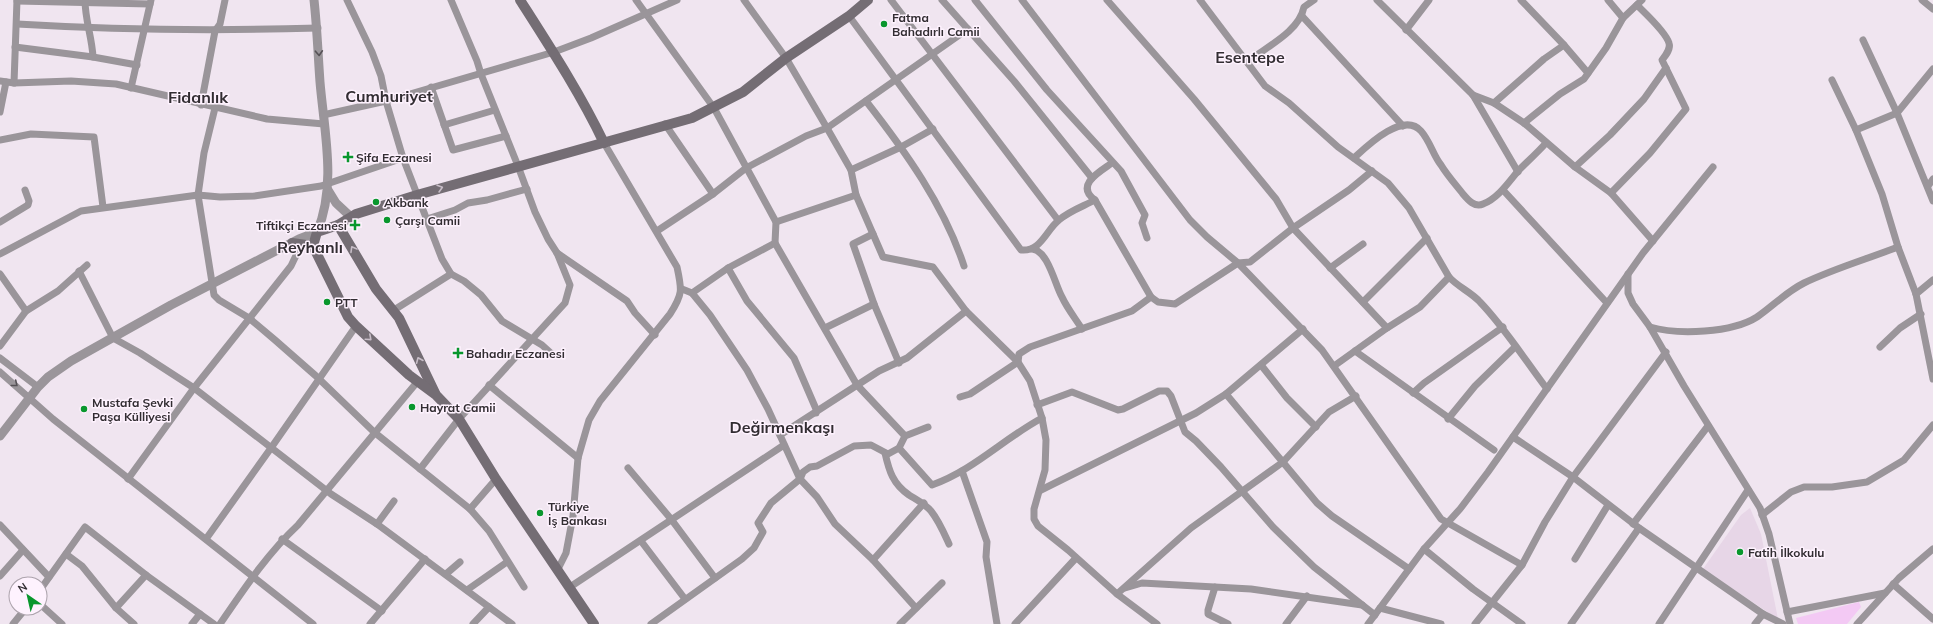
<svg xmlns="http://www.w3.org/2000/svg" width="1933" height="624" font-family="Mulish,sans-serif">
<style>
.built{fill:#e7d6e7}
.green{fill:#f3c9f4}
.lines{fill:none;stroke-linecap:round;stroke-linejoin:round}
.minor{stroke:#9a959a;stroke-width:7}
.tertiary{stroke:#9a959a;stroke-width:9}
.secondary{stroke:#746d74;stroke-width:10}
.oneway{stroke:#565156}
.oneway2{stroke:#c7bdc7}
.poi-dot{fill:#09972d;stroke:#fef2fe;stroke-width:1.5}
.labels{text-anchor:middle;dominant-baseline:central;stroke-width:3;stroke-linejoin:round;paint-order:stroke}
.poi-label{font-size:12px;font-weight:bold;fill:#322d32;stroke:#fef2fe;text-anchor:start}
.district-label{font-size:16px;font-weight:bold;fill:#322d32;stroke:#fef2fe}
</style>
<rect width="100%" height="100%" fill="#f0e5f0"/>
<!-- built -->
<polygon class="built" points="1750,508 1761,534 1778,619 1703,569 1741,515"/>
<!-- green -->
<polygon class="green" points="1859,602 1861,607 1847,624 1798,624 1796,618"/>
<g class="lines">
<!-- minor -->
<g class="minor">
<path d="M85,0C85,20 92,37 93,57"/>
<polyline points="347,0 372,52 381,76 386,101 403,158 442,259 451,274 464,281 481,295 502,321 542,345 553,355"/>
<polyline points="636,0 714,108 776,222 775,243 728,268 692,293"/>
<polyline points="744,0 786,58 827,128 851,170 856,195 776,222"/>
<polyline points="891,0 1058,220"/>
<polyline points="942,0 1014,81 1092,178"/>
<polyline points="975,0 1047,90 1121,171 1145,215 1142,223 1147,238"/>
<polyline points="1022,0 1190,220 1207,237 1238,263 1322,350 1441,519 1522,565"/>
<polyline points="1107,0 1194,99 1276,199 1293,228 1387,328"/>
<path d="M1200,0L1265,86L1289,103L1338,147L1388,183L1409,208L1449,277C1458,287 1471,292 1480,302C1505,328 1525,360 1547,389"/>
<polyline points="1377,0 1473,95 1518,172"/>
<polyline points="1521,0 1564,45 1588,73"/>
<polyline points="1608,0 1623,18"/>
<polyline points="1922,0 1933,9"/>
<polyline points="17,1 150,4"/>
<path d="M849,16L1021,250C1041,252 1046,230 1059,220C1069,211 1084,206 1095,200"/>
<polyline points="1302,16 1403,126"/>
<path d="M17,24C117,30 217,31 318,28"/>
<polyline points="1406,30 1429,0"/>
<polyline points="1863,40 1897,113 1933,201"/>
<polyline points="15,47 93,57 137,65"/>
<path d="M1247,62C1266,47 1299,32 1304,7L1314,0"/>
<polyline points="1832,80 1856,130 1882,194 1898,247 1916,294 1933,379"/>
<polyline points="0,81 14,83 71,81 116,84 267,119 324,124"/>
<polyline points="14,83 17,0"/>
<polyline points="431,87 453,150 506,136"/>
<polyline points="131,88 151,0"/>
<polyline points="1473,95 1494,103 1524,123 1575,167 1611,193 1653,241"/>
<path d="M866,101C905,151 944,205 964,266"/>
<polyline points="1494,103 1544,59 1564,45"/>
<polyline points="201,105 215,31 220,24 225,0"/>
<polyline points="215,108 204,153 198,195 214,295 219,300 249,318 275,340 316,376 374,432 470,509 489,531 524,587"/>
<polyline points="0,112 6,82"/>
<polyline points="323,115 386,101 554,52 591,38 677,0"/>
<polyline points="1524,123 1560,94 1584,79 1606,48 1623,18 1642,0"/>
<polyline points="665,124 713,194"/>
<polyline points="444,125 495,110"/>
<polyline points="1856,130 1897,113 1933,69"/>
<polyline points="0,140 31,134 94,137 103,207"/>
<path d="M1354,158C1367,146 1403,111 1421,131C1430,141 1433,155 1441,165C1447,175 1456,185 1463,194C1468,200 1475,208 1483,204C1498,198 1508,183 1518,171C1527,162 1537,153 1546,143"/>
<path d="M1112,163C1101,171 1074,185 1095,200L1151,297"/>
<polyline points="1575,167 1610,135 1644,99 1666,68"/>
<polyline points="851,170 901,147 933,129"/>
<polyline points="1928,186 1933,179"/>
<polyline points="1503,190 1607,303"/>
<path d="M1611,193L1650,153L1686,109L1662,60C1666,55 1671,49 1669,43C1666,32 1645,13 1637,5"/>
<polyline points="856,195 883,257 933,267 966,311 1018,362 1030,381 1042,418 1046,440 1045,470 1034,509 1034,519 1038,526 1068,550 1117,594 1157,624"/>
<polyline points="427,219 455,210 468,203 487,200 527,189"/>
<polyline points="0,222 28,205 29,201 25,190"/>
<polyline points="657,231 713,194 746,168 806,136 827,128 968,29"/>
<polyline points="873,234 853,244 874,304 899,363"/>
<polyline points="775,243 857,385 905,436"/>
<path d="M1032,249C1048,250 1055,285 1062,297C1067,308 1075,318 1082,329"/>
<polyline points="557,253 627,301 635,313 655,335"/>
<polyline points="0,254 81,211 198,195 220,197 254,196 321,186 403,158"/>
<polyline points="728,268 747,301 794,358 816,409 816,413"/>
<polyline points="1330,268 1363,244"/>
<polyline points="79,271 113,338 140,353 194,388 331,494 377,524 512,624"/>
<polyline points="0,274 26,311"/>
<polyline points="1628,274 1628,293 1633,304 1650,327 1684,386 1760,508 1769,534 1790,624"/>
<polyline points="682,289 692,293 710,315 747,370 768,409 800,479 817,497 835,524 873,560 916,608"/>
<polyline points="1916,294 1933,280"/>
<polyline points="1363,302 1427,238"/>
<polyline points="394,310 451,274"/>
<path d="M1650,327C1678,335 1732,333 1757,317C1773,306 1786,292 1804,283C1833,269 1867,259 1898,247"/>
<polyline points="825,328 874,304"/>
<polyline points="0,346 26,311 58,291 87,265"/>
<polyline points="1880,347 1900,328 1921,314"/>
<polyline points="1355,351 1494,450"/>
<polyline points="0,358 38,387"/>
<polyline points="1261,365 1287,398 1316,427"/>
<polyline points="1334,366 1387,328 1420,307 1449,277"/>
<polyline points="0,372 53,419 313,624"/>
<polyline points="489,385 578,458"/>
<polyline points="1413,393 1424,383 1503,327"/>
<polyline points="1226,394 1317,503 1332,516 1409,569"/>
<polyline points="960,397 970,394 1018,362 1019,354 1030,347 1132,311 1151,297 1158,302 1175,304 1238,263 1250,262 1293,228 1349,190 1372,171"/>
<polyline points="1037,405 1072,392 1118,410 1123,409 1159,391 1167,391 1171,396 1185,432 1196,441 1221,467 1273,527 1314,567 1375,615"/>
<polyline points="1448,419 1475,386 1515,347"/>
<polyline points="780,435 879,371 907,358 966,311"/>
<polyline points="1513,437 1573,477 1639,528 1763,614 1783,624"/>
<path d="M899,448L932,485C974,470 1003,439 1042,418"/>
<path d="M885,453C889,471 893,484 909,495C917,500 925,504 931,511C939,521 944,533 949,544"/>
<polyline points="628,468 671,519 715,578"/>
<polyline points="420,469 459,419 565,303 570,285 557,253 548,239 535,212 518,166 481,74 477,61 451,0"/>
<polyline points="962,471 987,542 986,557 997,624"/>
<polyline points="128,479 194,388 291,266 301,245"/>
<polyline points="1041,490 1196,413 1226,394 1303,329"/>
<polyline points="470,509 496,479"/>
<polyline points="1762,515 1791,492 1804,487 1832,487 1867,482 1904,460 1933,425"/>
<polyline points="377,524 394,501"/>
<polyline points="1633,524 1708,426"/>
<polyline points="0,525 49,577"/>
<polyline points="206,539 271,448 356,326"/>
<polyline points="282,539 382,611"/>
<polyline points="641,541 685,599"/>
<polyline points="1424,549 1473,589 1522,624"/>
<polyline points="66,554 82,566 116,608 134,624"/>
<polyline points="1575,559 1608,505"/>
<polyline points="873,560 924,503"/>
<path d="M558,569L566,553L573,516L578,458L589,420L600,401L670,314C683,294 682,290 677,267L604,143"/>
<polyline points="446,574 460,562"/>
<polyline points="0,576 23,550"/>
<polyline points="1893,584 1933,619"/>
<polyline points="570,587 784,445"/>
<polyline points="1215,587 1208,610 1208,614 1228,624"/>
<polyline points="1125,588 1142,583 1251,589 1362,605"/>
<polyline points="40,590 85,527 146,575"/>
<polyline points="467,590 507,562"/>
<polyline points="1117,594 1191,528 1283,462 1329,412 1356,396"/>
<polyline points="40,604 62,624"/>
<polyline points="116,608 146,575 214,624"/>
<polyline points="1380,608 1441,624"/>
<polyline points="1787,612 1885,593"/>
<polyline points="13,624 26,608"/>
<polyline points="192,624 200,614"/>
<path d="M220,624C244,589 267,554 298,525L418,381"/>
<polyline points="370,624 425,559"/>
<polyline points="473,624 489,607"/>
<polyline points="651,624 742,559 754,548 763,532 758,523 771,503 800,479 803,472 810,467 817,466 854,446 871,445 888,454 899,448 905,436 928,427"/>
<polyline points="900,624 942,583"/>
<polyline points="1015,624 1076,558"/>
<polyline points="1286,624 1307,596"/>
<polyline points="1368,624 1424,549 1460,509 1488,472 1643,253 1713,167"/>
<polyline points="1475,624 1522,565 1545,522 1573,477 1666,352"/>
<polyline points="1571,624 1639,528"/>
<polyline points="1659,624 1748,490"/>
<polyline points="1755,624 1763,614"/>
<polyline points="1857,624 1899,578 1933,549"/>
</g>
<!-- tertiary -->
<g class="tertiary">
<polyline points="328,190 336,203 351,217"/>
<path d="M0,436L38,387L48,377L71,361L171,305L299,239L317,232C337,186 324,130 320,82C318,54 317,27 314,0"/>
</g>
<!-- secondary -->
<g class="secondary">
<path d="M520,0C550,47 580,93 604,143"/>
<polyline points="338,225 376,289 399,318 435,393"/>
<polyline points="292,243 313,246"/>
<polyline points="594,624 496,479 459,419 436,395 409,375 356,326 348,317 313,246 317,232 338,225 356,214 417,195 692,118 743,92 786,58 849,16 868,0"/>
</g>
</g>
<!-- one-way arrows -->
<defs><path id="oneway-chevron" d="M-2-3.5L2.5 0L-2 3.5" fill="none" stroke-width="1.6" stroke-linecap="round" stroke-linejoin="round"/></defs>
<g class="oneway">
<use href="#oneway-chevron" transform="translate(319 53) rotate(87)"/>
<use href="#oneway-chevron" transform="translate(15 384) rotate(39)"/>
</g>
<g class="oneway2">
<use href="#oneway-chevron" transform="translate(440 188) rotate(-16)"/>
<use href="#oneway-chevron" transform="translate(353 249) rotate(-120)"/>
<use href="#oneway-chevron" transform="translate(369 338) rotate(42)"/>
<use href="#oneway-chevron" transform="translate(419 360) rotate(-113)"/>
</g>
<!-- markers -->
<g class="poi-dot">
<circle cx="884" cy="24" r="4"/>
<path d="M346 151h4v4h4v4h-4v4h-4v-4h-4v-4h4z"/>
<circle cx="376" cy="202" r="4"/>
<circle cx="387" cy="220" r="4"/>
<path d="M353 219h4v4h4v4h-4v4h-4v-4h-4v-4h4z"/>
<circle cx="327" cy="302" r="4"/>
<path d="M456 347h4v4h4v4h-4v4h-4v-4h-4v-4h4z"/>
<circle cx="412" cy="407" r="4"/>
<circle cx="84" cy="409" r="4"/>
<circle cx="540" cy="513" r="4"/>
<circle cx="1740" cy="552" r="4"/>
</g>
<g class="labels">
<!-- poi labels -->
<g class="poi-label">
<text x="892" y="17">Fatma<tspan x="892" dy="14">Bahadırlı Camii</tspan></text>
<text x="356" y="157">Şifa Eczanesi</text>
<text x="384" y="202">Akbank</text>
<text x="395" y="220">Çarşı Camii</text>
<text x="347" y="225" text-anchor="end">Tiftikçi Eczanesi</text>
<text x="335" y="302">PTT</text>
<text x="466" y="353">Bahadır Eczanesi</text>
<text x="92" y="402">Mustafa Şevki<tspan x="92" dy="14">Paşa Külliyesi</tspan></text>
<text x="420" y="407">Hayrat Camii</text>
<text x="548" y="506">Türkiye<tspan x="548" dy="14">İş Bankası</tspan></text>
<text x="1748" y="552">Fatih İlkokulu</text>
</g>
<!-- district labels -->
<g class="district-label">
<text x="1250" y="57">Esentepe</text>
<text x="389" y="96">Cumhuriyet</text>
<text x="198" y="97">Fidanlık</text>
<text x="310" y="247">Reyhanlı</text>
<text x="782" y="427">Değirmenkaşı</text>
</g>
</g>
<!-- north arrow -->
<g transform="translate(28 596) rotate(326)"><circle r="19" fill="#fef2fe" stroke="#aca3ac"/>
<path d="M0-3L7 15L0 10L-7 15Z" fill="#09972d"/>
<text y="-6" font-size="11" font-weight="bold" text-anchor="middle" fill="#322d32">N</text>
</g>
</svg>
